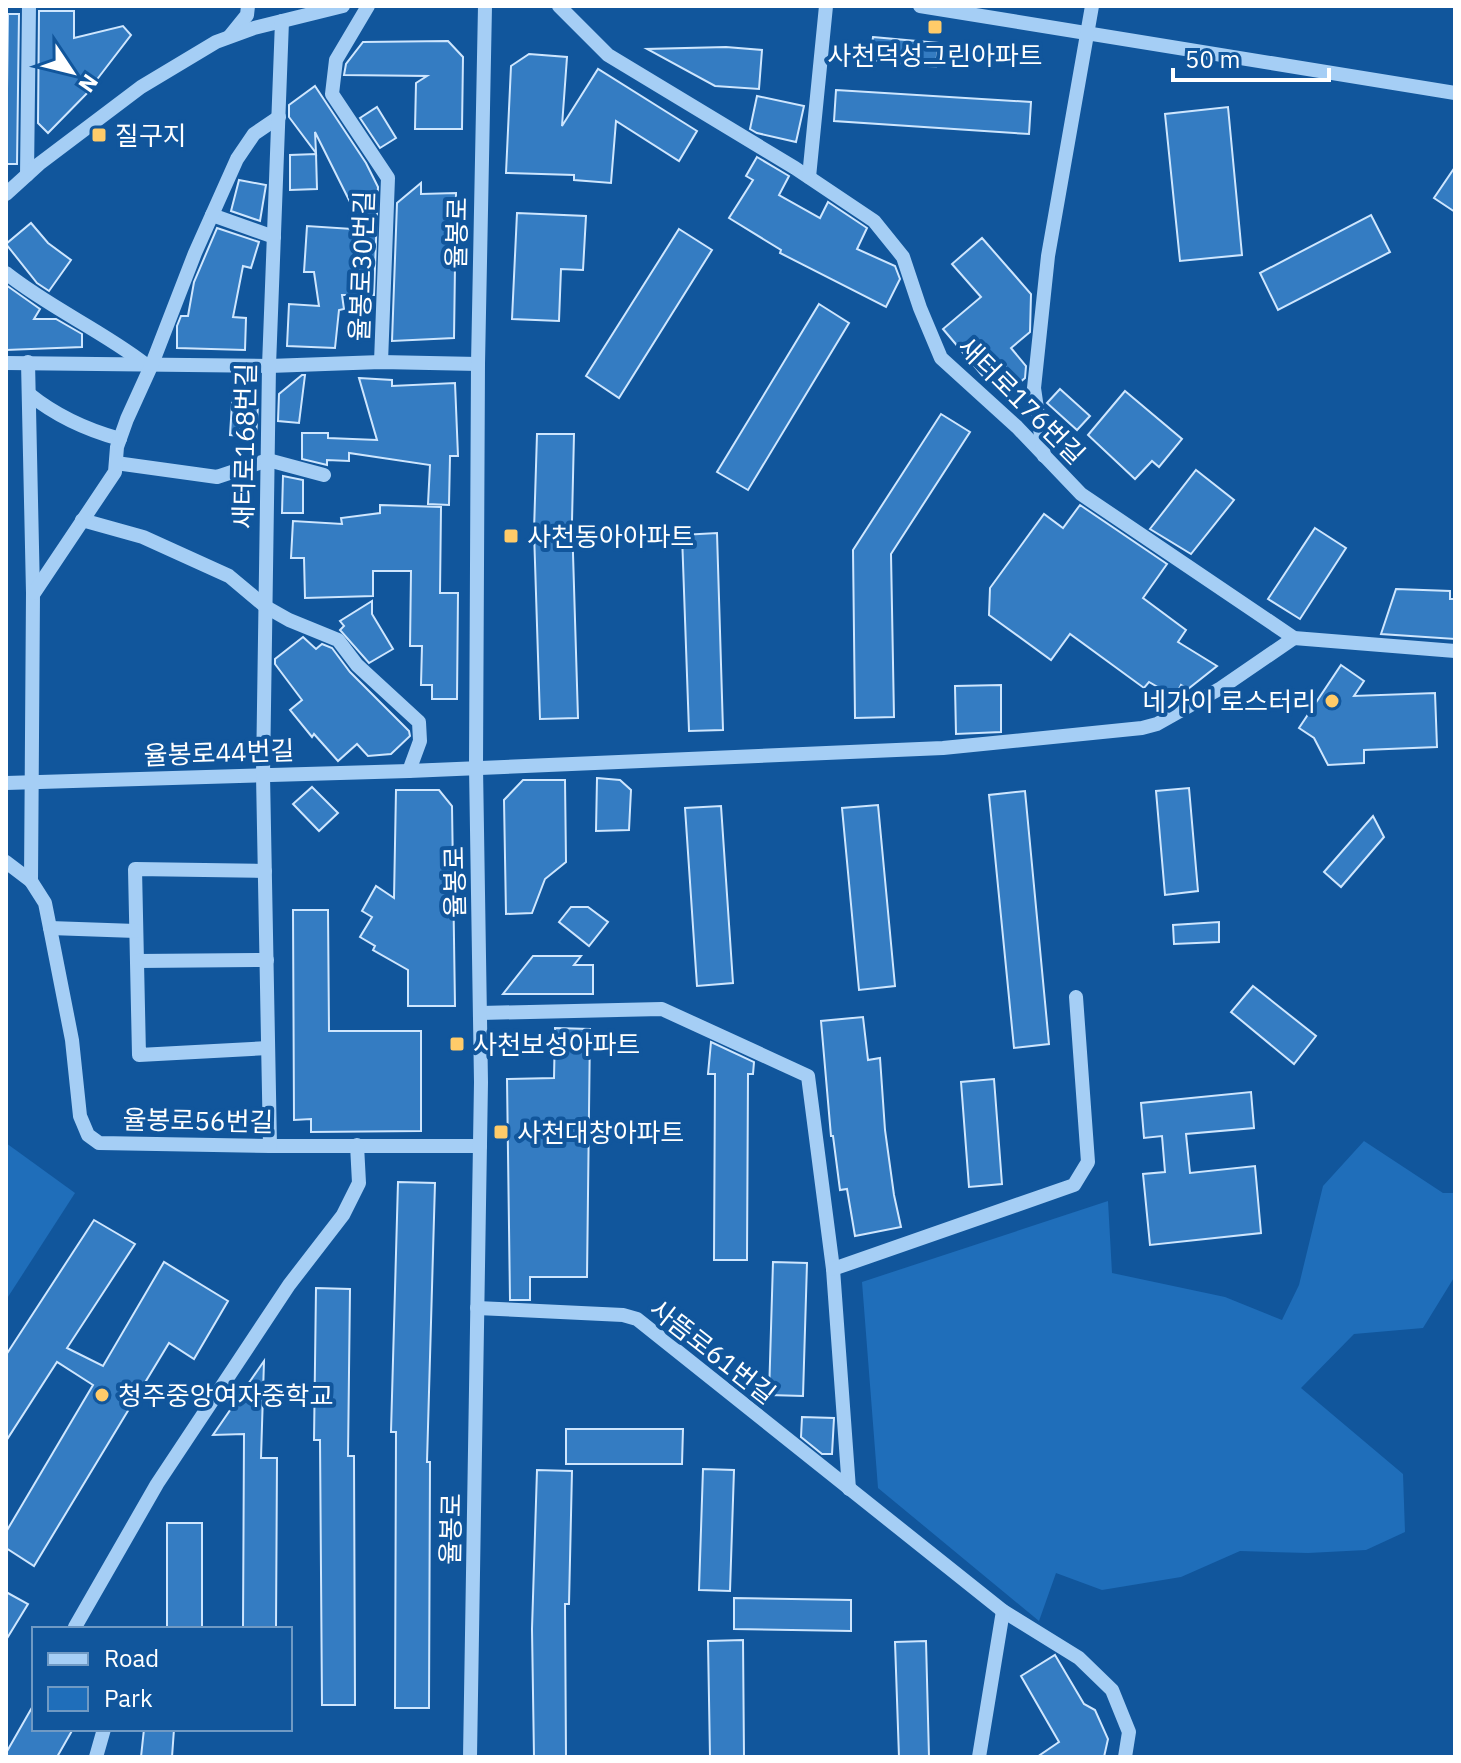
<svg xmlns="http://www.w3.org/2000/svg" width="1461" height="1763" font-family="'IBM Plex Sans','Noto Sans KR',sans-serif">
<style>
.green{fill:#1f6eba}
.building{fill:#347cc2;stroke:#cee6fe;stroke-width:2}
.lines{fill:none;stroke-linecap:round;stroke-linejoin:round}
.minor{stroke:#a5cef5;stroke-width:14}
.poi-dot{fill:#ffcb69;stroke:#11569c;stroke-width:3}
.labels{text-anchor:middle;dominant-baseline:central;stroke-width:8;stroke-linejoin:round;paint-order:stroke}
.poi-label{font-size:26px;fill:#fff;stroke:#11569c;text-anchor:start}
.street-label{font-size:26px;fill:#fff;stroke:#11569c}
</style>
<rect width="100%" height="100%" fill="#11569c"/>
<!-- green -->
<g class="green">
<polygon points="1364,1141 1443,1193 1455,1193 1455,1276 1423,1328 1354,1334 1301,1388 1403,1474 1405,1532 1366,1550 1308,1553 1240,1551 1181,1577 1102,1590 1056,1573 1039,1621 878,1488 862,1282 1108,1201 1112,1273 1225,1297 1282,1320 1299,1285 1323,1186"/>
<polygon points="6,1143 75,1193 6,1300"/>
</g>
<!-- building -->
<g class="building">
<polygon points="39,11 74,11 74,38 123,26 131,35 95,82 96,84 48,133 38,123"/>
<polygon points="8,14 19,14 17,164 6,164"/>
<polygon points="873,37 938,43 936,67 870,60"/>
<polygon points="448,41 463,57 462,129 415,129 416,83 427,76 344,75 346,64 363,42"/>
<polygon points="726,47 762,50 759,89 715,86 647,49"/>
<polygon points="529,54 567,57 562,126 598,69 697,131 679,161 616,121 611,183 574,180 574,175 506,173 511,66"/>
<polygon points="315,86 366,163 378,187 374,295 342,295 344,309 339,310 335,348 287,346 289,304 319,306 314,272 304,272 307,226 352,229 353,208 315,132 316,153 289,117 289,105"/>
<polygon points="836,90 1031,102 1029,134 834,121"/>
<polygon points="757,96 804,106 796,142 757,133 750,129"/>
<polygon points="377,107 396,138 380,148 360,118"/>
<polygon points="1228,107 1242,255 1180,261 1165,114"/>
<polygon points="316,154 317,189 290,190 290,155"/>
<polygon points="757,157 789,176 779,195 820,218 828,202 867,228 857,249 895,266 900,279 886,307 780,253 781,250 729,218 753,180 746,176"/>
<polygon points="1455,167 1455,212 1434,198"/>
<polygon points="239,180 266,185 260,221 231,211"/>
<polygon points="421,183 421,194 456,193 454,338 392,341 397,203"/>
<polygon points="517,213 586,216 583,270 561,269 559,321 512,319"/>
<polygon points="1371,215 1390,252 1278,310 1260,273"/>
<polygon points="31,223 48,243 71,260 49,291 37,283 6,244"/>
<polygon points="217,228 259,242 251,268 243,266 233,317 246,318 245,350 177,348 177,326 181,316 188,316 194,282"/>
<polygon points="679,229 712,250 619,398 586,376"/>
<polygon points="982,238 1031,294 1030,332 1011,348 1026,366 1025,378 1019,383 1005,366 987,381 943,329 981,297 952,264"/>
<polygon points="6,285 40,309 34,319 56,319 82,334 82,347 6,350"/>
<polygon points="819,304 849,323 748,490 717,472"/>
<polygon points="302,375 305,375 299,423 278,421 279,394"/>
<polygon points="359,378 392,380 392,386 455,383 458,456 450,456 449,505 428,504 430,465 349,453 349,461 327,460 327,465 302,459 302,433 328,433 328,438 377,440"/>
<polygon points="233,388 259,390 256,437 230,435"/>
<polygon points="1060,389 1090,416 1077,430 1047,403"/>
<polygon points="1125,391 1182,439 1159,467 1152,461 1135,479 1088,435"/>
<polygon points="941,414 970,432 891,554 894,717 855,718 853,550"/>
<polygon points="537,434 574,434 572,521 578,718 540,719 534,531"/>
<polygon points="1196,470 1234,500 1191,554 1150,529"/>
<polygon points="283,476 303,480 303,513 282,513"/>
<polygon points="380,505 441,507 440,593 458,593 457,699 432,699 432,685 421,685 422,646 410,646 411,571 373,571 373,596 305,598 304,558 291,558 293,521 342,524 341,518 380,513"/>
<polygon points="1080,505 1167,564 1143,598 1186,630 1178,642 1217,666 1188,689 1181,685 1175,697 1149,682 1144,688 1070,634 1051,660 989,615 990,588 1044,514 1063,528"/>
<polygon points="1315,528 1346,548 1300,619 1268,599"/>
<polygon points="717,533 723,730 689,731 682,535"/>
<polygon points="1396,589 1450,591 1450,599 1455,599 1455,639 1381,634"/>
<polygon points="372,601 372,614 393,649 369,663 340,630 344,626 340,621"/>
<polygon points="303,637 316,649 322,644 332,648 350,672 409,731 410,736 391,754 368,756 357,744 338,761 314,734 312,737 290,710 302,700 275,664 275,659"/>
<polygon points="1341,665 1364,681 1354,696 1435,693 1437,747 1364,750 1364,763 1328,765 1314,738 1299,728"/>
<polygon points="1001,685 1001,732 956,734 955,686"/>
<polygon points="597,778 620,780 631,790 629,830 596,831"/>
<polygon points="523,780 565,780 566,862 545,879 532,913 506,914 504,800"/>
<polygon points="312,787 338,813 319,831 293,804"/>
<polygon points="1189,788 1198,891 1165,895 1156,791"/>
<polygon points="396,790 439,790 452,806 455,1006 408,1006 408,970 373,950 375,946 360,937 372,917 362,911 376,886 394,898"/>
<polygon points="1025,791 1049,1044 1014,1048 989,795"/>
<polygon points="878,805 895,986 859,990 842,808"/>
<polygon points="721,806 733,983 697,986 685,808"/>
<polygon points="1373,816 1384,837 1341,887 1324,872"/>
<polygon points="571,907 588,907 608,922 589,946 559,922"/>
<polygon points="293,910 328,910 329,1031 421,1031 421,1131 311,1132 311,1119 294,1120"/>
<polygon points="1219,922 1219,942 1174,944 1173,925"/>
<polygon points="533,956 581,956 574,965 593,965 593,994 503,994"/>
<polygon points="1253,986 1316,1036 1294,1064 1231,1012"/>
<polygon points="863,1017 868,1060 880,1058 885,1130 894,1195 901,1227 855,1236 847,1189 840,1190 833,1136 831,1136 821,1021"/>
<polygon points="555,1028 590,1029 587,1277 530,1277 530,1300 510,1300 507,1079 554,1078"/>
<polygon points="711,1042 754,1062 753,1074 748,1074 747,1260 714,1260 715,1074 708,1074"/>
<polygon points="994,1079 1002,1184 969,1187 961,1082"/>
<polygon points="1251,1092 1254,1128 1186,1134 1190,1173 1255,1166 1261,1233 1150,1245 1143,1174 1165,1172 1162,1136 1144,1138 1141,1103"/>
<polygon points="398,1182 435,1183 427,1462 430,1462 429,1708 395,1708 396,1432 391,1432"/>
<polygon points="94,1220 135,1244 67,1348 103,1366 164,1262 228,1301 194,1359 169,1343 34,1566 6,1548 6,1532 93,1385 57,1362 6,1441 6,1355"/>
<polygon points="773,1262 807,1263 803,1396 769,1395"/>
<polygon points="316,1288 350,1289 348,1456 354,1456 355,1705 322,1705 320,1440 314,1440"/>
<polygon points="264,1361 261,1458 277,1458 276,1629 243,1629 244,1434 213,1435"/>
<polygon points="802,1417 834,1418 832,1454 822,1454 801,1437"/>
<polygon points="566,1429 683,1429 682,1464 566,1464"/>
<polygon points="703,1469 734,1470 730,1591 699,1590"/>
<polygon points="537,1470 572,1471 569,1604 565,1604 566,1757 534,1757 532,1629"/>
<rect x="167" y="1523" width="35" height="106"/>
<polygon points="6,1592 28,1604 6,1640"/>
<polygon points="734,1598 851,1600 851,1631 734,1629"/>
<polygon points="743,1640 744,1757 710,1757 708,1641"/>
<polygon points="926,1641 929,1757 899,1757 895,1642"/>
<polygon points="1055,1655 1084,1704 1095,1710 1108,1739 1104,1757 1037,1757 1059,1742 1021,1676"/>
<polygon points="34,1704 34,1729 73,1729 57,1757 6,1757 6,1753"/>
<polygon points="144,1729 174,1729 172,1757 141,1757"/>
</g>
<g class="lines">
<!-- minor -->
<g class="minor">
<polyline points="368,6 336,60 332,94 388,178 381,362"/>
<polyline points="559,6 608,55 795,168 874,221 903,257 920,308 941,358 1017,427 1081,494 1294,638 1455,651"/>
<polyline points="920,6 1455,93"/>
<polyline points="230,36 247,15 248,6"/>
<polyline points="27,175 29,6"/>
<polyline points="809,177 826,6"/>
<polyline points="6,194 39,164 141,87 216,42 254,28 343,6"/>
<polyline points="212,215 274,237"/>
<path d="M6,273C50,308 101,330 145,364"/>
<polyline points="28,362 33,593 31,881 45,903 50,928 72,1040 80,1116 88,1135 99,1143 270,1146 480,1146"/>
<polyline points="6,363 269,366 381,362 478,364"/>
<path d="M29,394C55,415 87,430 120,439"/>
<polyline points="1044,456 1034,388 1048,256 1092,6"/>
<polyline points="116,463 217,477 268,460 324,475"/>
<polyline points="82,520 143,537 229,576 266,607 289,620 338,640 357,665 419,722 420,741 409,771"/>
<polyline points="34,593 115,472 117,447 127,419 152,364 195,253 237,159 254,134 279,117"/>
<polyline points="6,783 409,771 943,748 1142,728 1157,724 1221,688 1294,638"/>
<polyline points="6,862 31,881"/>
<polyline points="265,871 135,869 139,1055 268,1048"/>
<polyline points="50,928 136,931"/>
<polyline points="137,961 267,960"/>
<polyline points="481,1013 662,1009 808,1076 833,1269 849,1489"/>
<polyline points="270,1146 263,775 269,366 282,21"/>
<polyline points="833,1269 1074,1185 1088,1162 1076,997"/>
<polyline points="477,1308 623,1315 637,1319 1003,1611 1079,1658 1112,1690 1129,1732 1125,1757"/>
<polyline points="77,1629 75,1627 157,1484 289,1285 343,1215 359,1183 357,1145"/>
<polyline points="96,1757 104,1729"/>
<polyline points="470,1757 481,1082 476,767 478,364 485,6"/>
<polyline points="979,1757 1003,1611"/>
</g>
</g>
<!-- markers -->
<g class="poi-dot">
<rect x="927" y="19" width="16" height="16" rx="4"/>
<rect x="91" y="127" width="16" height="16" rx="4"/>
<rect x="503" y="528" width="16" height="16" rx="4"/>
<circle cx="1332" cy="701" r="8"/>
<rect x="449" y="1036" width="16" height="16" rx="4"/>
<rect x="493" y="1124" width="16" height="16" rx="4"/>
<circle cx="102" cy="1395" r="8"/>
</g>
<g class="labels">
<!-- poi labels -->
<g class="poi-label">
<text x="935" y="55" text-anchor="middle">사천덕성그린아파트</text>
<text x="115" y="135">질구지</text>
<text x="527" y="536">사천동아아파트</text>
<text x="1316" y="701" text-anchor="end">네가이 로스터리</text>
<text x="473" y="1044">사천보성아파트</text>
<text x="517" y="1132">사천대창아파트</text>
<text x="118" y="1395">청주중앙여자중학교</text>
</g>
<!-- street labels -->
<g class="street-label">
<text transform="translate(456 233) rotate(-89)">율봉로</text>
<text transform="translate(361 266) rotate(-88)">율봉로30번길</text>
<text transform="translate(1022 400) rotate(45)">새터로176번길</text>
<text transform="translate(244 446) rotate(-89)">새터로168번길</text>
<text transform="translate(219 752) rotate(-2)">율봉로44번길</text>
<text transform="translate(454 882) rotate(-91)">율봉로</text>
<text transform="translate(198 1120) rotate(1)">율봉로56번길</text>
<text transform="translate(713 1351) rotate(38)">사뜸로61번길</text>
<text transform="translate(450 1529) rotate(-89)">율봉로</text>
</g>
</g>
<!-- border -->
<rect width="1461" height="1763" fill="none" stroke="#ffffff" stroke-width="16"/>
<!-- legend -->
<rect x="32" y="1627" width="260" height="104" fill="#11569c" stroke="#709ac4" stroke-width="2"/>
<rect x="48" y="1653" width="40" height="12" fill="#a5cef5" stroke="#709ac4" stroke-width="2"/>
<text x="104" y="1667" font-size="24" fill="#ffffff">Road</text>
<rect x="48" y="1687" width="40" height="24" fill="#1f6eba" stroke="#709ac4" stroke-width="2"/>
<text x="104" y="1707" font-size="24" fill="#ffffff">Park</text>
<!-- north arrow -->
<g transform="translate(72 72) rotate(125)" stroke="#11569c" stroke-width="6" paint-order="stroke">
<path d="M0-6L14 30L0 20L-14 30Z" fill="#ffffff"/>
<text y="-12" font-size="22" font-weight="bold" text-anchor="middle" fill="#ffffff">N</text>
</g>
<!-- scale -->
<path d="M1173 68v12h156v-12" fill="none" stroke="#ffffff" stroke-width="4"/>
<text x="1185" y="68" font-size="24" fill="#ffffff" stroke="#11569c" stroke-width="6" paint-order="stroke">50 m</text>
</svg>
